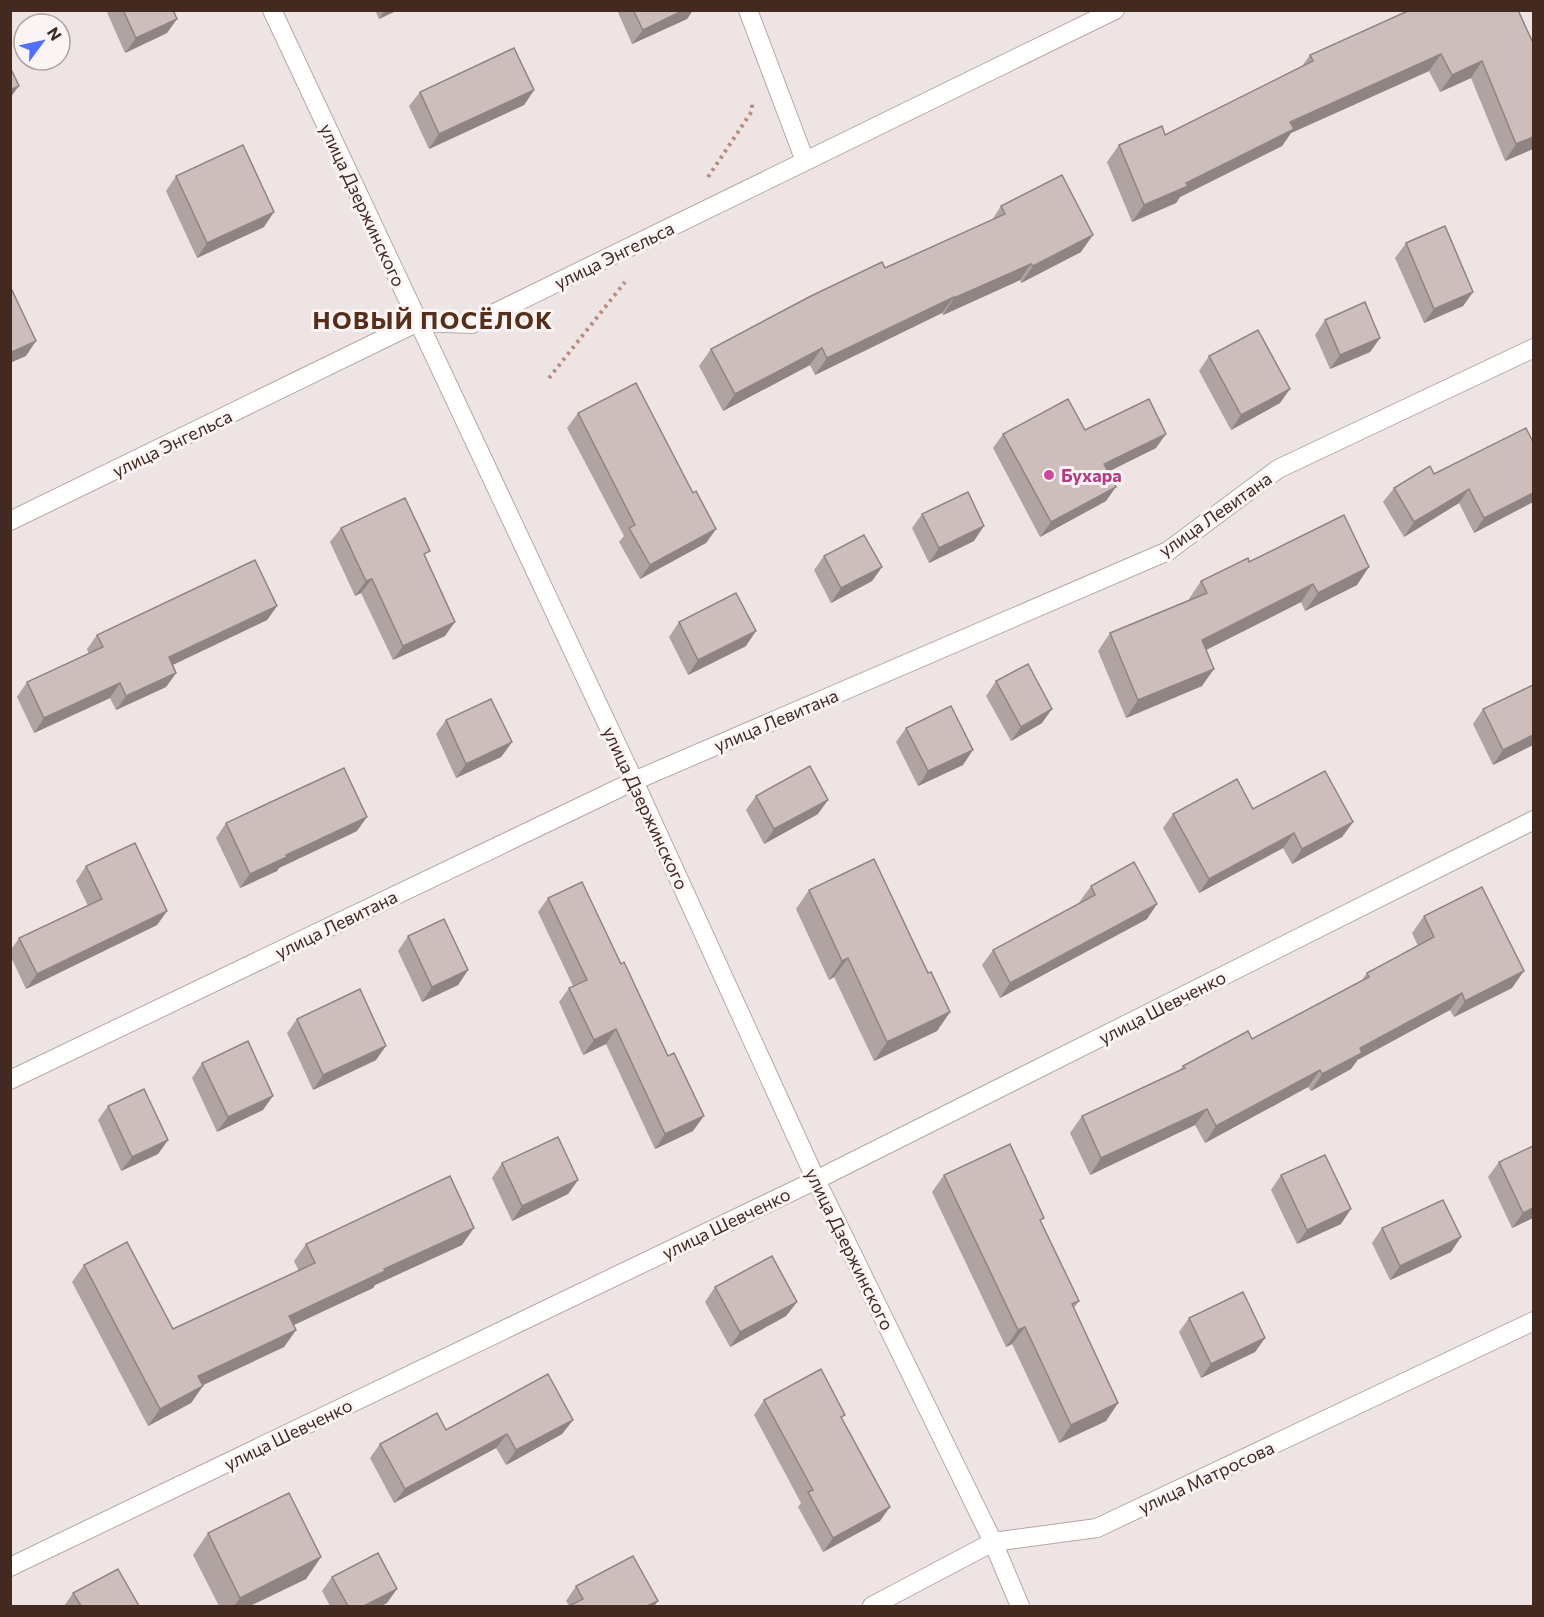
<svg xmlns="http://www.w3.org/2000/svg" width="1544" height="1617" font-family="Commissioner,sans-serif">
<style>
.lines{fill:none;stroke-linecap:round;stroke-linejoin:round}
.minor-casing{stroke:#b7a8a5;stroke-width:20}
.path{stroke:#b68d80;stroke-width:4;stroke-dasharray:3 4.5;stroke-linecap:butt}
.minor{stroke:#fff;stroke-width:18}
.wall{fill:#b0a3a1}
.shaded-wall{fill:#908483}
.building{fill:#cdbdbb;stroke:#908483;stroke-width:1.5}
.hotel-dot{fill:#d1479c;stroke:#faf4f4;stroke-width:2}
.labels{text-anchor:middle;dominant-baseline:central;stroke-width:6;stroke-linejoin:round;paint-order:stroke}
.street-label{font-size:18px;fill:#422a20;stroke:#faf4f4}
.hotel-label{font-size:18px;font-weight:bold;fill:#b23c85;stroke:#faf4f4;text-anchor:start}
.district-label{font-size:24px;font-weight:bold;letter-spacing:1.5px;fill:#572e19;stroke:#faf4f4}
</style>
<rect width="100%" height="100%" fill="#eee4e3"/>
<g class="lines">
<!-- minor casing -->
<g class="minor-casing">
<g id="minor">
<polyline points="272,10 634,781 816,1180 993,1542 1020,1606"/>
<polyline points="748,10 805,161"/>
<polyline points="10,521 418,322 472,324 1115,10"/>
<polyline points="10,1080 634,781 1168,551 1278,469 1534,348"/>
<polyline points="10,1567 816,1180 1534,820"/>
<polyline points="872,1606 993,1542 1097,1528 1534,1321"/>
</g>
</g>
<!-- path -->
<g class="path">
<polyline points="708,177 752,111 752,102"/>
<polyline points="549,378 625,282"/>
</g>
<!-- minor -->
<use href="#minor" class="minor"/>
</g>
<!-- wall -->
<g class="wall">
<polygon points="106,10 173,10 177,19 167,33 125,53"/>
<polygon points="375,10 398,10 379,19"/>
<polygon points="617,10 693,10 687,19 632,44"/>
<polygon points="1406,10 1518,10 1533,149 1505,161 1471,78 1440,92 1429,71 1291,133 1282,146 1180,197 1176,203 1132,222 1107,162 1119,145 1165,135 1302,66 1310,55 1403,13"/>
<polygon points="534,90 524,105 429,149 409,106 420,92"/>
<polygon points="176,176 264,227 197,258 166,191"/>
<polygon points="1001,206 1081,252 1021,283 1020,280 943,315 942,313 815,375 810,365 723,411 699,366 711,349 992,220"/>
<polygon points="1406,243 1473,292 1463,306 1424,323 1395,258"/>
<polygon points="1325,320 1380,338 1370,352 1330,369 1315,335"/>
<polygon points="1209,356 1280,403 1231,430 1199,371"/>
<polygon points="578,413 693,493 716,529 706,543 640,579 619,542 624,536 567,428"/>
<polygon points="1085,430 1156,448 1108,472 1106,501 1040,537 993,448 1003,434"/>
<polygon points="1533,442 1533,502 1474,533 1459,503 1404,537 1383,502 1394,488 1434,474"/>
<polygon points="922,514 974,541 929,563 912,528"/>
<polygon points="341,528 426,558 445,636 393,660 361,593 355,596 330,542"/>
<polygon points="824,556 882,567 872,581 831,603 814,570"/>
<polygon points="1249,562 1357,585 1305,611 1301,602 1206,650 1202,686 1126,718 1098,651 1110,633 1189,600 1189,599 1201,581"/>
<polygon points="277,606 267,620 172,665 176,673 166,687 116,710 110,698 34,733 17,697 27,682 89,654 87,649 97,635"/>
<polygon points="679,622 746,646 688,675 669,637"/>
<polygon points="996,681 1042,723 1011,741 986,696"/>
<polygon points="1483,709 1533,745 1493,765 1473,724"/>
<polygon points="446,720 512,742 501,757 456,778 436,734"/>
<polygon points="906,728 963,765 918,786 896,742"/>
<polygon points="756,796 818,814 764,844 746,810"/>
<polygon points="1173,814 1353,822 1342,837 1292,864 1283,848 1199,893 1163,828"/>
<polygon points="226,823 357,831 279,868 277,871 240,888 216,838"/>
<polygon points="86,866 167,911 157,925 26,989 10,955 10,951 19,938 88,906 76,881"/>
<polygon points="1091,886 1147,919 1000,998 982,965 993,950 1081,903 1080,901"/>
<polygon points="809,890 928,973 950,1012 937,1031 874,1061 834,977 829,980 796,909"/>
<polygon points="548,898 693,1131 655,1149 606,1044 583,1055 559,1002 569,988 573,986 538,912"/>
<polygon points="1424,916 1512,988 1454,1017 1450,1010 1358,1060 1351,1069 1311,1091 1308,1087 1205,1143 1195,1125 1090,1175 1070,1133 1082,1116 1180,1070 1183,1066 1252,1039 1362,980 1367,973 1418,946 1412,933"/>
<polygon points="408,936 468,970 458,985 422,1002 398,951"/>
<polygon points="297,1019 376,1060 313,1090 287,1033"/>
<polygon points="202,1063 263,1110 217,1132 192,1078"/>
<polygon points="108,1106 168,1140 158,1154 121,1171 98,1120"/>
<polygon points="1499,1162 1533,1218 1512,1228 1488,1177"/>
<polygon points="502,1163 578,1180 568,1194 512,1221 492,1178"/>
<polygon points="944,1175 1041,1223 1079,1301 1074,1308 1118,1403 1106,1421 1059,1443 1012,1344 1006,1347 932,1192"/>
<polygon points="1281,1175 1341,1224 1297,1244 1271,1190"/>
<polygon points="1382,1228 1451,1252 1390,1280 1372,1243"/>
<polygon points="306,1244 462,1245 375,1285 373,1288 293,1325 296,1330 284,1347 203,1385 191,1403 148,1426 72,1282 84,1265 173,1329 299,1271 294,1261"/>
<polygon points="715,1287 797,1302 786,1316 730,1347 705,1302"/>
<polygon points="1189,1318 1265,1338 1255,1352 1201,1378 1179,1332"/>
<polygon points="764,1400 842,1419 880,1521 823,1552 798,1507 801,1503 754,1415"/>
<polygon points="573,1420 562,1434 506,1465 496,1448 394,1503 370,1458 380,1444 446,1430"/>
<polygon points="208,1533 321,1557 306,1579 250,1606 219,1606 193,1555"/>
<polygon points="332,1577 387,1603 381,1606 330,1606 322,1591"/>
<polygon points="576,1586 658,1601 569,1606 566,1601"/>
<polygon points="73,1593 139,1606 64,1606"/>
</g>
<!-- shaded-wall -->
<g class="shaded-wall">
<polygon points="385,10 398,10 379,19"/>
<polygon points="684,10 693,10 687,19 632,44 643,30"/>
<polygon points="177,19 167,33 125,53 136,38"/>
<polygon points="1441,54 1429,71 1291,133 1282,146 1180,197 1176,203 1132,222 1144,205 1186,183 1290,122"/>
<polygon points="1482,61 1471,78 1440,92 1452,75"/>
<polygon points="19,86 10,98 10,90"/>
<polygon points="534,90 524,105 429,149 439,134"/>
<polygon points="1533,137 1533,149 1505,161 1516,144"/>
<polygon points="274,212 264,227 197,258 207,243"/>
<polygon points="1093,235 1081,252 1021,283 1033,266"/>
<polygon points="1031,264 1020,280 943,315 954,298"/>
<polygon points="1473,292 1463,306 1424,323 1434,309"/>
<polygon points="954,297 942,313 815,375 827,358"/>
<polygon points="1380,338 1370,352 1330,369 1340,355"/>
<polygon points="36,341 26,356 10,363 10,353"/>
<polygon points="822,348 810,365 723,411 735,394"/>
<polygon points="1290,389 1280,403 1231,430 1241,415"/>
<polygon points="1166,434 1156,448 1093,479 1104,464"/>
<polygon points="1116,487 1106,501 1040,537 1051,522"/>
<polygon points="1469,489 1459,503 1404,537 1414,522"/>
<polygon points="1533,493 1533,502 1474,533 1484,518"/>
<polygon points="984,526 974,541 929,563 939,548"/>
<polygon points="716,529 706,543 640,579 650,565"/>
<polygon points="882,567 872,581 831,603 841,588"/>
<polygon points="1369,567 1357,585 1305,611 1318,593"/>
<polygon points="372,579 361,593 355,596 366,581"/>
<polygon points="1313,584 1301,602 1190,658 1202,640"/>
<polygon points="277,606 267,620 158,672 169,657"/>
<polygon points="455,622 445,636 393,660 403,646"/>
<polygon points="756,631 746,646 688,675 698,660"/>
<polygon points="1214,669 1202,686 1126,718 1138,700"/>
<polygon points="176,673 166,687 116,710 126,696"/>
<polygon points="120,683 110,698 34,733 44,718"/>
<polygon points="1052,709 1042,723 1011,741 1021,727"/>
<polygon points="1533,735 1533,745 1493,765 1503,750"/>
<polygon points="512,742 501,757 456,778 466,764"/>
<polygon points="973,750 963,765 918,786 928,771"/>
<polygon points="828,800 818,814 764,844 774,829"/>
<polygon points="367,817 357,831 279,868 277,871 240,888 250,874 286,855"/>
<polygon points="1353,822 1342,837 1292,864 1302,849"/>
<polygon points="1294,833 1283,848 1199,893 1209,879"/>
<polygon points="1157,904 1147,919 1000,998 1010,983"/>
<polygon points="167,911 157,925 26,989 37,974"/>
<polygon points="848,958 834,977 829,980 842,961"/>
<polygon points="468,970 458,985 422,1002 432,987"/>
<polygon points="1524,971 1512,988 1454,1017 1465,1001"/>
<polygon points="1462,993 1450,1010 1357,1060 1351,1069 1311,1091 1322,1074 1360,1048"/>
<polygon points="950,1012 937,1031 874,1061 887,1042"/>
<polygon points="616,1029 606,1044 583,1055 594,1040"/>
<polygon points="386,1046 376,1060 313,1090 323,1075"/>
<polygon points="1320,1070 1308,1087 1205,1143 1216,1126"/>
<polygon points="273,1096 263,1110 217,1132 228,1117"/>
<polygon points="1207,1109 1195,1125 1090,1175 1101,1158"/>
<polygon points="704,1116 693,1131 655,1149 665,1134"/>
<polygon points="168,1140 158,1154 121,1171 132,1157"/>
<polygon points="578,1180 568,1194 512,1221 522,1206"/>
<polygon points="1533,1208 1533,1218 1512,1228 1523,1213"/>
<polygon points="1351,1209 1341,1224 1297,1244 1307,1230"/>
<polygon points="474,1228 462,1245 375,1285 373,1288 277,1333 289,1316 384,1269"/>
<polygon points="1461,1237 1451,1252 1390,1280 1400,1266"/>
<polygon points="797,1302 786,1316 730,1347 740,1332"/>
<polygon points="1025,1327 1012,1344 1006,1347 1018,1330"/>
<polygon points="296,1330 284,1347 186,1393 198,1376"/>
<polygon points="1265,1338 1255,1352 1201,1378 1211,1364"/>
<polygon points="203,1386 191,1403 148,1426 160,1409"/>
<polygon points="1118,1403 1106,1421 1059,1443 1071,1425"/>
<polygon points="573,1420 562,1434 506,1465 516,1450"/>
<polygon points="507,1434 496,1448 394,1503 405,1489"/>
<polygon points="890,1507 880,1521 823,1552 833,1538"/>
<polygon points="321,1557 306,1579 250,1606 234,1606 240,1598"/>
<polygon points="397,1589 387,1603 381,1606 364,1606"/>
<polygon points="658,1601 654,1606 647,1606"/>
</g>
<!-- building -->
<g class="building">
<polygon points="123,10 173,10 177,19 136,38"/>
<polygon points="633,10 684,10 643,30"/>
<polygon points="1410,10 1518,10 1533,43 1533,137 1516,144 1482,61 1452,75 1441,54 1290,122 1294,129 1186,183 1188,186 1144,205 1119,145 1162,126 1165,135 1313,61 1310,55"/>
<polygon points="514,48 534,90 439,134 420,92"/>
<polygon points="10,67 19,86 10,90"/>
<polygon points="243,145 274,212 207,243 176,176"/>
<polygon points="1062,175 1093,235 1033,266 1031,264 954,298 954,297 827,358 822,348 735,394 711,349 811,296 882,262 885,268 1005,214 1001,206"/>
<polygon points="1445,226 1473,292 1434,309 1406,243"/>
<polygon points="10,286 36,341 10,353"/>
<polygon points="1365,302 1380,338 1340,355 1325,320"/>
<polygon points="1258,330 1290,389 1241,415 1209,356"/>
<polygon points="636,383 693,493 696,491 716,529 650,565 629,528 635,525 578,413"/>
<polygon points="1068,399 1085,430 1149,399 1166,434 1104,464 1116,487 1051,522 1003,434"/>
<polygon points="1526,428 1533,442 1533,493 1484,518 1469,489 1414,522 1394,488 1430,466 1434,474"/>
<polygon points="968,492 984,526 939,548 922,514"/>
<polygon points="405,498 430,551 424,554 455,622 403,646 372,579 366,581 341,528"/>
<polygon points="1344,515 1369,567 1318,593 1313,584 1202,640 1214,669 1138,700 1110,633 1207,593 1201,581 1248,558 1249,562"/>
<polygon points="864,535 882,567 841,588 824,556"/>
<polygon points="255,560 277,606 169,657 176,673 126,696 120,683 44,718 27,682 103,647 97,635"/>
<polygon points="736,593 756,631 698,660 679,622"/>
<polygon points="1028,664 1052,709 1021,727 996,681"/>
<polygon points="1533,685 1533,735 1503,750 1483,709"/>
<polygon points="491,699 512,742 466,764 446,720"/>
<polygon points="951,706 973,750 928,771 906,728"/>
<polygon points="810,766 828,800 774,829 756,796"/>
<polygon points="344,768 367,817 286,855 287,857 250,874 226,823"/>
<polygon points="1325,771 1353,822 1302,849 1294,833 1209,879 1173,814 1237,779 1253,809"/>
<polygon points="135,843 167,911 37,974 19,938 102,899 86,866"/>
<polygon points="874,859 928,973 931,972 950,1012 887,1042 848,958 842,961 809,890"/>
<polygon points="1134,862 1157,904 1010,983 993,950 1095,895 1091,886"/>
<polygon points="582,882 621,964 624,962 668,1056 674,1053 704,1116 665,1134 616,1029 594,1040 569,988 587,980 548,898"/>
<polygon points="1482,887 1524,971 1465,1001 1462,993 1360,1048 1362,1053 1322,1074 1320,1070 1216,1126 1207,1109 1101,1158 1082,1116 1185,1068 1183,1066 1248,1031 1252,1039 1369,977 1367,973 1434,937 1424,916"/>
<polygon points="444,919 468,970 432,987 408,936"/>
<polygon points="360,989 386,1046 323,1075 297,1019"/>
<polygon points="248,1041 273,1096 228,1117 202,1063"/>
<polygon points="144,1089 168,1140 132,1157 108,1106"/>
<polygon points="558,1137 578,1180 522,1206 502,1163"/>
<polygon points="1010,1144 1044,1218 1040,1220 1079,1301 1072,1304 1118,1403 1071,1425 1025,1327 1018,1330 944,1175"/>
<polygon points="1533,1146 1533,1208 1523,1213 1499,1162"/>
<polygon points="1325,1155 1351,1209 1307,1230 1281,1175"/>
<polygon points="450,1176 474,1228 384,1269 385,1271 289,1316 296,1330 198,1376 203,1386 160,1409 84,1265 127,1242 173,1329 315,1263 306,1244"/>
<polygon points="1443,1200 1461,1237 1400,1266 1382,1228"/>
<polygon points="772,1256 797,1302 740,1332 715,1287"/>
<polygon points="1243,1292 1265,1338 1211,1364 1189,1318"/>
<polygon points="821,1369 845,1415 841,1417 890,1507 833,1538 808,1492 813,1490 764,1400"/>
<polygon points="548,1374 573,1420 516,1450 507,1434 405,1489 380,1444 437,1413 446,1430"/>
<polygon points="289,1493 321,1557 240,1598 208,1533"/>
<polygon points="378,1553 397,1589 364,1606 348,1606 332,1577"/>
<polygon points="633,1556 658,1601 647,1606 569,1606 583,1599 576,1586"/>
<polygon points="118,1569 139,1606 81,1606 73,1593"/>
</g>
<!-- markers -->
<circle class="hotel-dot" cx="1049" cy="475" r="6"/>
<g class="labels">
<!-- street labels -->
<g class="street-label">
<text transform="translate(363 205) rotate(65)">улица Дзержинского</text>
<text transform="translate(614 255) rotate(-26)">улица Энгельса</text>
<text transform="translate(172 443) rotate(-26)">улица Энгельса</text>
<text transform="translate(1215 514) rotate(-35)">улица Левитана</text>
<text transform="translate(776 720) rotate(-23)">улица Левитана</text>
<text transform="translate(646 808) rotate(65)">улица Дзержинского</text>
<text transform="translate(336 924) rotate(-26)">улица Левитана</text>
<text transform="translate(1162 1007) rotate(-27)">улица Шевченко</text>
<text transform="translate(726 1223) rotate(-26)">улица Шевченко</text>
<text transform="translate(850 1249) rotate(64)">улица Дзержинского</text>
<text transform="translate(288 1434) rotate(-26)">улица Шевченко</text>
<text transform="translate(1206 1477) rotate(-25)">улица Матросова</text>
</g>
<!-- hotel labels -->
<g class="hotel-label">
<text x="1061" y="475">Бухара</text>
</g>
<!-- district labels -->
<g class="district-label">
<text x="433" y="319">НОВЫЙ ПОСЁЛОК</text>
</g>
</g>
<!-- border -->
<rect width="1544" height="1617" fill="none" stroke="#422a20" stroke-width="24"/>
<!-- north arrow -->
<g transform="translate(42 42) rotate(57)"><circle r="28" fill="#faf4f4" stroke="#b0a39f" stroke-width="1.5"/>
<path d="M0-4.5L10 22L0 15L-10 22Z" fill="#5070ff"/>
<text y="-9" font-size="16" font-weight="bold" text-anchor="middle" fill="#422a20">N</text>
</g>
</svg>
